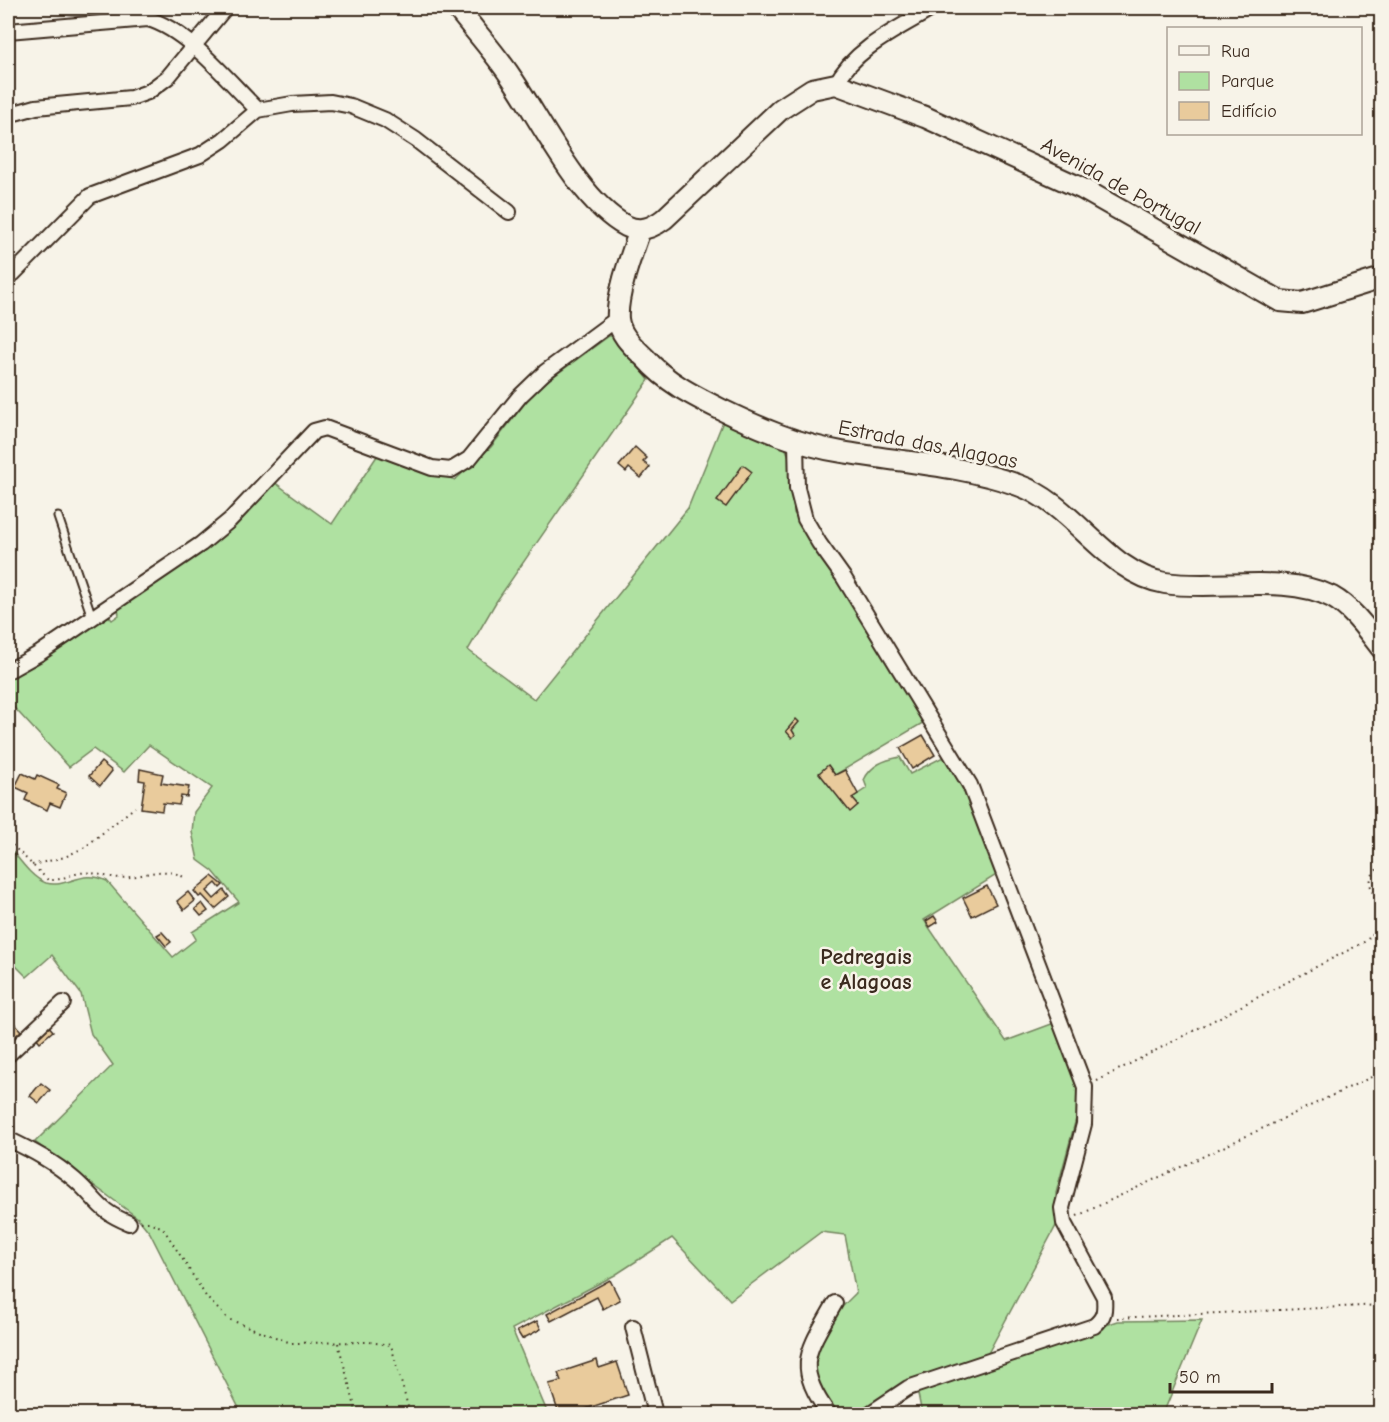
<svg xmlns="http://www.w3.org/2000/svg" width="1389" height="1422" font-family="'Comic Neue',sans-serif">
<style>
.green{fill:#afe1a1;stroke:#758660;stroke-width:1.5}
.building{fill:#e9cb9c;stroke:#3b2a1e;stroke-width:1.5}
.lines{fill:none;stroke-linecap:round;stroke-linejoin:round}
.lane-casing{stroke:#3b2a1e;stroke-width:11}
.street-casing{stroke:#3b2a1e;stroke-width:18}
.secondary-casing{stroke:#3b2a1e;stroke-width:24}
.path{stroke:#3b2a1e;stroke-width:2;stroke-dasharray:1.5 4.5;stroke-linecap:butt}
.lane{stroke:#f7f3e8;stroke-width:7}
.street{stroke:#f7f3e8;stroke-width:14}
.secondary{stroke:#f7f3e8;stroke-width:20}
.labels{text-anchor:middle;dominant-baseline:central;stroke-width:5;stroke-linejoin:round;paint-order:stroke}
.street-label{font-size:21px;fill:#3b2a1e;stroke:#f7f3e8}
.neighbourhood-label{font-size:22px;font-weight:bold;fill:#3b2a1e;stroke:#f7f3e8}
</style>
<rect width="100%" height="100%" fill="#f7f3e8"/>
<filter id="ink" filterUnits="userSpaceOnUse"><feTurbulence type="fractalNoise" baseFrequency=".0167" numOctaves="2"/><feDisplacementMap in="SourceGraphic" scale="12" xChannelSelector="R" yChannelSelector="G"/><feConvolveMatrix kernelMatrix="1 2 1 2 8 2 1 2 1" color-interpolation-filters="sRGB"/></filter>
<g filter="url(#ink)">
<!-- green -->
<g class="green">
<path d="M609,336H615L649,380L496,602L468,650L534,699L688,508L724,419L785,447L790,459L794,513L926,721L835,775L828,766L850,811L858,805L852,798L867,788L864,780C871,765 884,760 900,757L910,774L945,756L964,792L998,874L924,920L1006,1041L1057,1022L1079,1093L1077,1115L1056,1193L1058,1222L986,1357L874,1404L862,1414H836C795,1360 811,1337 856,1293L845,1235L821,1232L730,1300L672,1238L615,1275L512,1329L548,1414H242L150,1233L138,1218L35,1142L113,1065L91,1034L81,994L52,955L27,977L8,958V846C18,857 31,878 46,883C67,889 82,868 107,881L173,957L196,939L192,932L239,902L213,871L198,860L192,832L194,812L212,788L149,745L124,772L93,749L69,767L8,701V679L108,615L112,620L119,615L118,609L216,538L274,482L332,524L379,453L455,480L491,447L535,390Z"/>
<polygon points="1202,1320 1163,1414 922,1414 917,1389 1118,1321"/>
</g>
<!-- building -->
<g class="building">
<polygon points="635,447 647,458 643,462 650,467 641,478 629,468 626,472 619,466"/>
<polygon points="743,465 752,472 726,507 717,501"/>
<polygon points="796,719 799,722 792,730 795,735 792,738 786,731"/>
<polygon points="923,735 935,755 912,769 900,748"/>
<polygon points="101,762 112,771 100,786 89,776"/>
<polygon points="828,765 835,775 845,770 858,794 852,798 858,805 850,812 819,773"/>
<polygon points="140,769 163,774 161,783 189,787 187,797 181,796 179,805 163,803 162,811 141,808 145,781 139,780"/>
<polygon points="22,773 35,779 37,775 59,785 57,789 66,793 60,807 50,803 47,810 25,800 28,793 15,787"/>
<polygon points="212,876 223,885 220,888 216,883 207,891 214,899 224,890 229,897 215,909 202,895 199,897 194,891"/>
<polygon points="987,886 996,904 972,916 963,898"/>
<polygon points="188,892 195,901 184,910 177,901"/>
<polygon points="202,903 208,911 201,916 195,909"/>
<polygon points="934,916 938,922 930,927 926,921"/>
<polygon points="162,932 171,942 166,946 157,935"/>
<polygon points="8,1016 21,1031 8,1043"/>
<polygon points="46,1023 53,1031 40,1042 34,1035"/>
<polygon points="41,1083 50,1090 39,1103 30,1096"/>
<polygon points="610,1280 620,1300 603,1309 597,1297 551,1321 547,1314"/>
<polygon points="537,1321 541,1329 522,1339 517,1331"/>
<polygon points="597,1360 599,1368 617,1362 628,1395 570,1414 559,1414 549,1384 561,1381 558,1373"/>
</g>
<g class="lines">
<!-- lane casing -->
<g class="lane-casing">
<polyline id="lane" points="58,517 92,617"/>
</g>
<!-- street casing -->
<g class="street-casing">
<g id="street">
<path d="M8,31L148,19C188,30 229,82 258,110"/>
<path d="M836,84C854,48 900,28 933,8"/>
<polyline points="8,115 36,107 131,98 148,92 168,77 225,8"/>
<polyline points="13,274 90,196 200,155 223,140 258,110 292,104 331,102 351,106 385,120 416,140 509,212"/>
<path d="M796,442L797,488L805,519L819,543L844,578L970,785L1085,1087L1084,1124L1062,1208L1064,1223L1104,1297C1105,1310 1105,1317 1094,1326L908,1388L869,1414"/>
<polyline points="8,671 40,653 201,544 230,520 314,431 325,428 432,468 451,470 469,459 520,396 545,372 618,318"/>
<polyline points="8,1055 63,1003"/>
<path d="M8,1139C33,1151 54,1162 75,1180C98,1200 98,1211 129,1223"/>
<polyline points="633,1327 655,1414"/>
<path d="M829,1414C793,1365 808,1351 835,1303"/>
</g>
</g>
<!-- secondary casing -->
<g class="secondary-casing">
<g id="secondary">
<path d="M457,8C475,31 495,53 511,77C541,120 579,201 626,226C640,233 652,228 664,219L781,109L812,89L836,84L925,117L1083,189L1280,301L1302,303L1382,278"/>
<path d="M640,230C632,253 616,295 618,319C620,336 634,347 645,358C666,382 692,395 720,409C759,428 799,445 842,452C901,462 962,465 1018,485C1074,504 1107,574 1165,583C1216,591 1285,573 1332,597C1352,608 1368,631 1382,649"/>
</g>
</g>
<!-- path -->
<g class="path">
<path d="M8,841L48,880C60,881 68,875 80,873C91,871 101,876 112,877C138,882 160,862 185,878"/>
<polyline points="32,865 65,857 85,847 135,807"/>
<path d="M1382,866C1362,878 1372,894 1382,909"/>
<polyline points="1097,1081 1366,941 1382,923"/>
<polyline points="1077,1216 1382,1072"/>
<polyline points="141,1222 149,1222 163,1228 207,1298 228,1319 291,1343 369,1342 391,1345 410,1414"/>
<polyline points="1117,1318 1382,1305"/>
<polyline points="338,1343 357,1414"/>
</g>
<!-- lane -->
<use href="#lane" class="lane"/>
<!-- street -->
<use href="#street" class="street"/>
<!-- secondary -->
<use href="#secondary" class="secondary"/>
</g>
</g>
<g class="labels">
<!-- street labels -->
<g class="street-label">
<text transform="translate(1121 186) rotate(29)">Avenida de Portugal</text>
<text transform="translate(928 444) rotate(11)">Estrada das Alagoas</text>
</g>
<!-- neighbourhood labels -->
<g class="neighbourhood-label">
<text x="866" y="957">Pedregais<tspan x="866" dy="25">e Alagoas</tspan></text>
</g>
</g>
<!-- margin -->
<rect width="1389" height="1422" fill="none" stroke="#f7f3e8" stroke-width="30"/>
<rect x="15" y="15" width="1359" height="1392" fill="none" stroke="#3b2a1e" stroke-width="2" filter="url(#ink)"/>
<!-- legend -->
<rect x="1167" y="27" width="195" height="108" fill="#f7f3e8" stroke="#aca397" stroke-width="1.5"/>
<rect x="1179" y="46" width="30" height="9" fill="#f7f3e8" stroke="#aca397" stroke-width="1.5"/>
<text x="1221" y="57" font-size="18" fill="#3b2a1e">Rua</text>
<rect x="1179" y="72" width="30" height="18" fill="#afe1a1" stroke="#aca397" stroke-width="1.5"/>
<text x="1221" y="87" font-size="18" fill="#3b2a1e">Parque</text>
<rect x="1179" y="102" width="30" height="18" fill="#e9cb9c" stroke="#aca397" stroke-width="1.5"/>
<text x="1221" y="117" font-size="18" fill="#3b2a1e">Edifício</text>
<!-- scale -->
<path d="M1170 1383v9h102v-9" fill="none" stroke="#3b2a1e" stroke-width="3"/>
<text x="1179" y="1383" font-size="18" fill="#3b2a1e" stroke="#f7f3e8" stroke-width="4.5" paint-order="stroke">50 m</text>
</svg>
